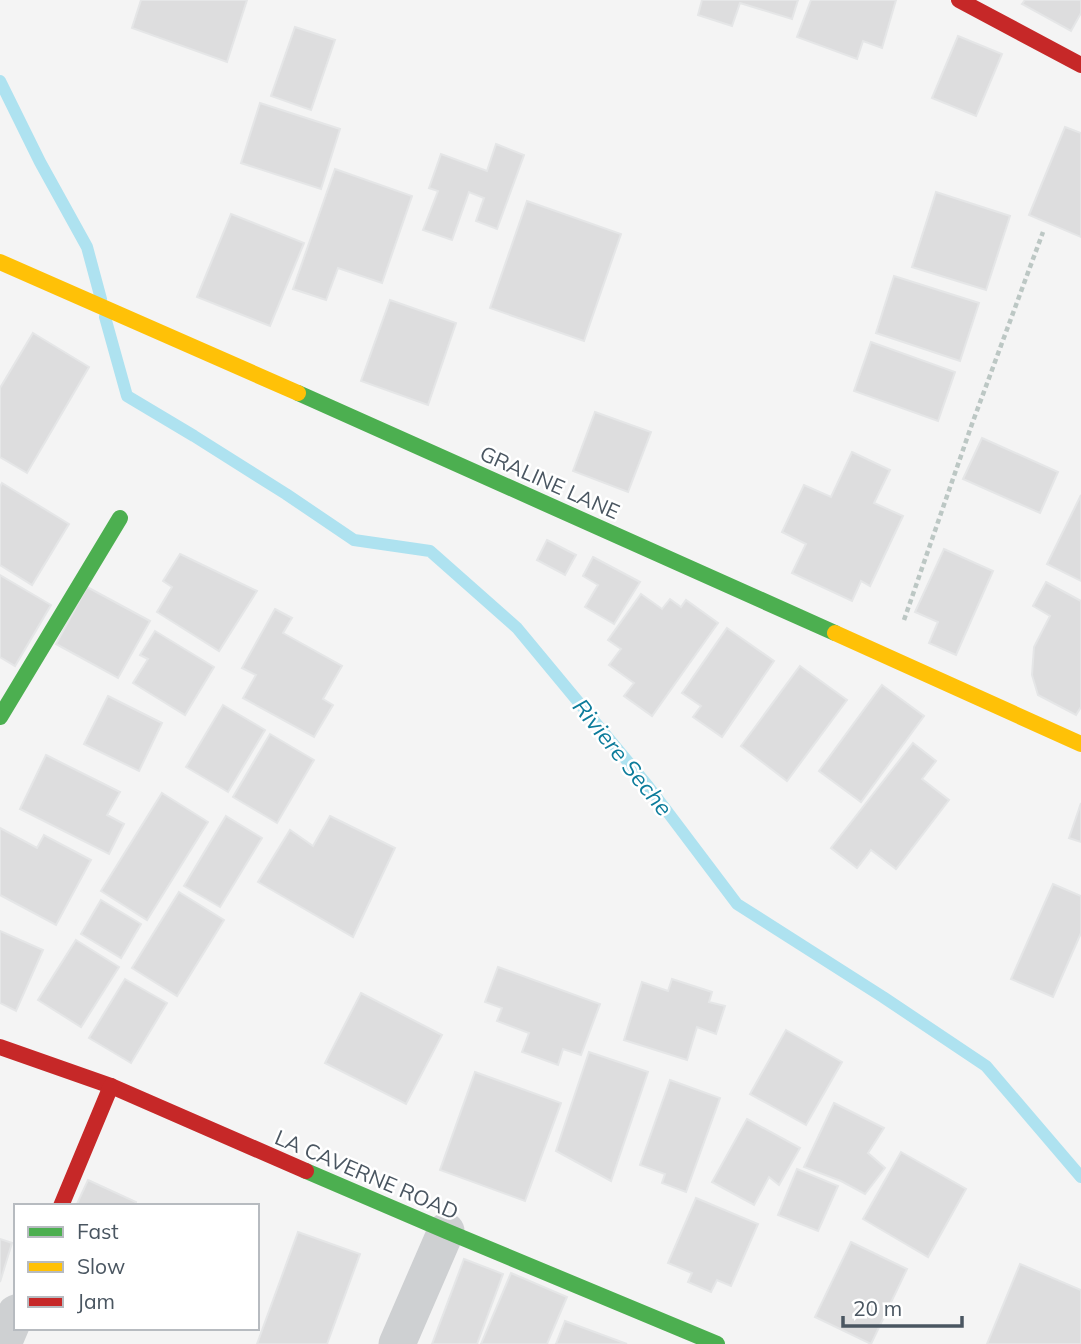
<svg xmlns="http://www.w3.org/2000/svg" width="1081" height="1344" font-family="Mulish,sans-serif">
<style>
.lines{fill:none;stroke-linecap:round;stroke-linejoin:round}
.stream{stroke:#aee2f0;stroke-width:12}
.building{fill:#ddddde;stroke:#e5e6e7;stroke-width:2}
.path{stroke:#bcc7c4;stroke-width:4.5;stroke-dasharray:5 3.5;stroke-linecap:butt}
.street{stroke:#ced0d2;stroke-width:37}
.fast{stroke:#4caf50;stroke-width:16}
.slow{stroke:#ffc107;stroke-width:16}
.jam{stroke:#c62828;stroke-width:16}
.labels{text-anchor:middle;dominant-baseline:central;stroke-width:5;stroke-linejoin:round;paint-order:stroke}
.street-label{font-size:21px;fill:#4a5661;stroke:#fff}
.water-label{font-size:23px;font-style:italic;fill:#0c7c9b;stroke:#fff}
</style>
<rect width="100%" height="100%" fill="#f4f4f4"/>
<g class="lines">
<!-- stream -->
<g class="stream">
<polyline points="0,81 40,162 87,247 101,299"/>
<polyline points="105,317 127,396 194,436 286,494 354,540 430,551 517,628 648,786 737,904 883,997 986,1066 1081,1177"/>
</g>
</g>
<!-- building -->
<g class="building">
<polygon points="141,0 247,0 227,62 132,28"/>
<polygon points="702,0 798,0 792,19 740,3 732,26 698,15"/>
<polygon points="811,0 896,0 882,48 863,41 857,59 797,37"/>
<polygon points="1025,0 1081,0 1081,13 1071,31 1022,4"/>
<polygon points="295,27 335,40 311,110 271,96"/>
<polygon points="958,36 1002,54 976,116 932,98"/>
<polygon points="260,103 340,129 321,189 241,163"/>
<polygon points="1065,127 1081,133 1081,237 1029,215"/>
<polygon points="496,144 524,155 497,229 476,221 484,198 469,192 452,240 423,230 438,191 429,188 441,154 487,171"/>
<polygon points="335,169 412,196 382,283 338,268 326,300 293,289"/>
<polygon points="936,192 1010,216 986,290 912,267"/>
<polygon points="527,201 621,234 584,341 490,308"/>
<polygon points="231,214 304,243 270,326 197,297"/>
<polygon points="894,276 979,303 960,361 876,333"/>
<polygon points="390,300 456,323 428,405 361,381"/>
<polygon points="33,333 89,367 27,473 0,457 0,388"/>
<polygon points="871,342 955,372 938,421 854,391"/>
<polygon points="595,412 651,432 628,492 573,471"/>
<polygon points="982,438 1058,472 1040,513 963,479"/>
<polygon points="852,452 890,470 874,503 903,516 870,586 861,581 852,601 792,573 806,544 782,532 804,485 831,497"/>
<polygon points="2,483 69,524 32,585 0,565 0,487"/>
<polygon points="1081,495 1081,581 1047,564"/>
<polygon points="547,540 576,555 565,575 537,560"/>
<polygon points="944,549 993,571 956,655 929,643 938,622 915,612"/>
<polygon points="180,554 257,591 219,651 157,612 172,587 163,581"/>
<polygon points="593,557 640,582 614,624 585,607 598,585 583,576"/>
<polygon points="0,575 51,605 15,666 0,657"/>
<polygon points="1046,582 1081,601 1081,707 1076,715 1038,695 1032,675 1034,647 1050,616 1033,606"/>
<polygon points="87,587 150,621 118,678 56,644"/>
<polygon points="641,594 662,609 670,599 681,607 686,600 718,623 652,716 624,696 634,683 609,665 621,649 608,640"/>
<polygon points="275,609 292,618 283,633 342,666 323,699 333,705 314,737 243,698 256,675 242,668"/>
<polygon points="727,628 774,661 722,737 693,717 701,706 682,693"/>
<polygon points="155,631 214,667 185,715 133,683 148,659 140,655"/>
<polygon points="800,666 847,700 787,781 741,746"/>
<polygon points="882,685 924,716 861,802 819,771"/>
<polygon points="108,696 162,723 139,771 84,744"/>
<polygon points="223,705 265,730 228,792 186,767"/>
<polygon points="270,734 314,760 277,823 233,797"/>
<polygon points="913,743 936,761 922,779 949,800 896,869 871,850 857,868 831,848"/>
<polygon points="46,755 120,792 107,815 124,824 109,854 20,809"/>
<polygon points="162,793 208,822 147,920 101,891"/>
<polygon points="1081,803 1081,842 1069,838"/>
<polygon points="226,816 262,838 220,907 184,886"/>
<polygon points="330,816 395,848 353,937 258,882 290,830 313,846"/>
<polygon points="0,828 37,848 44,835 91,860 56,925 0,895"/>
<polygon points="1053,884 1081,896 1081,933 1053,997 1011,979"/>
<polygon points="179,892 224,920 177,996 132,968"/>
<polygon points="101,900 141,924 121,958 81,934"/>
<polygon points="0,931 43,950 16,1011 0,1003"/>
<polygon points="76,940 119,967 81,1027 38,1000"/>
<polygon points="498,967 600,1004 581,1055 563,1049 558,1065 522,1052 529,1033 497,1021 502,1008 485,1002"/>
<polygon points="125,979 167,1003 131,1063 89,1038"/>
<polygon points="672,979 712,992 709,1002 725,1006 716,1034 697,1027 687,1060 624,1040 642,982 668,991"/>
<polygon points="361,993 442,1035 406,1104 325,1063"/>
<polygon points="786,1030 842,1062 806,1125 750,1094"/>
<polygon points="589,1052 648,1072 611,1181 556,1151"/>
<polygon points="475,1072 561,1103 525,1201 440,1170"/>
<polygon points="670,1080 720,1098 686,1192 662,1183 665,1174 640,1165"/>
<polygon points="834,1103 884,1128 868,1153 885,1168 865,1194 841,1181 804,1167"/>
<polygon points="747,1119 800,1148 779,1185 769,1177 754,1205 712,1182"/>
<polygon points="901,1152 966,1189 928,1257 863,1219"/>
<polygon points="797,1169 838,1186 818,1231 778,1215"/>
<polygon points="88,1180 136,1202 135,1206 76,1206"/>
<polygon points="696,1198 758,1224 731,1286 717,1280 711,1292 688,1282 692,1273 668,1263"/>
<polygon points="298,1232 360,1254 327,1344 257,1344"/>
<polygon points="0,1239 12,1243 0,1282"/>
<polygon points="851,1242 907,1269 871,1344 815,1317"/>
<polygon points="464,1259 503,1274 477,1344 432,1344"/>
<polygon points="1020,1264 1081,1290 1081,1344 987,1344"/>
<polygon points="511,1273 567,1297 547,1344 481,1344"/>
<polygon points="565,1321 627,1344 556,1344"/>
</g>
<g class="lines">
<!-- path -->
<polyline class="path" points="904,620 972,424 1043,232"/>
<!-- street -->
<g class="street">
<polyline points="3,1344 16,1313"/>
<polyline points="397,1344 446,1231"/>
</g>
<!-- fast -->
<g class="fast">
<polyline points="298,393 835,633"/>
<polyline points="0,717 120,518"/>
<polyline points="306,1171 446,1231 717,1344"/>
</g>
<!-- slow -->
<g class="slow">
<polyline points="0,262 298,393"/>
<polyline points="835,633 1081,744"/>
</g>
<!-- jam -->
<g class="jam">
<polyline points="959,0 1081,65"/>
<polyline points="0,1047 111,1086 306,1171"/>
<polyline points="61,1206 111,1086"/>
</g>
</g>
<g class="labels">
<!-- street labels -->
<g class="street-label">
<text transform="translate(550 482) rotate(24)">GRALINE LANE</text>
<text transform="translate(367 1174) rotate(23)">LA CAVERNE ROAD</text>
</g>
<!-- water labels -->
<g class="water-label">
<text transform="translate(623 757) rotate(51)">Riviere Seche</text>
</g>
</g>
<!-- legend -->
<rect x="14" y="1204" width="245" height="126" fill="#ffffff" stroke="#b7bbc0" stroke-width="2"/>
<rect x="28" y="1227" width="35" height="10" fill="#4caf50" stroke="#b7bbc0" stroke-width="2"/>
<text x="77" y="1239" font-size="21" fill="#4a5661">Fast</text>
<rect x="28" y="1262" width="35" height="10" fill="#ffc107" stroke="#b7bbc0" stroke-width="2"/>
<text x="77" y="1274" font-size="21" fill="#4a5661">Slow</text>
<rect x="28" y="1297" width="35" height="10" fill="#c62828" stroke="#b7bbc0" stroke-width="2"/>
<text x="77" y="1309" font-size="21" fill="#4a5661">Jam</text>
<!-- scale -->
<path d="M843 1316v10h119v-10" fill="none" stroke="#4a5661" stroke-width="3.5"/>
<text x="853" y="1316" font-size="21" fill="#4a5661" stroke="#ffffff" stroke-width="5" paint-order="stroke">20 m</text>
</svg>
